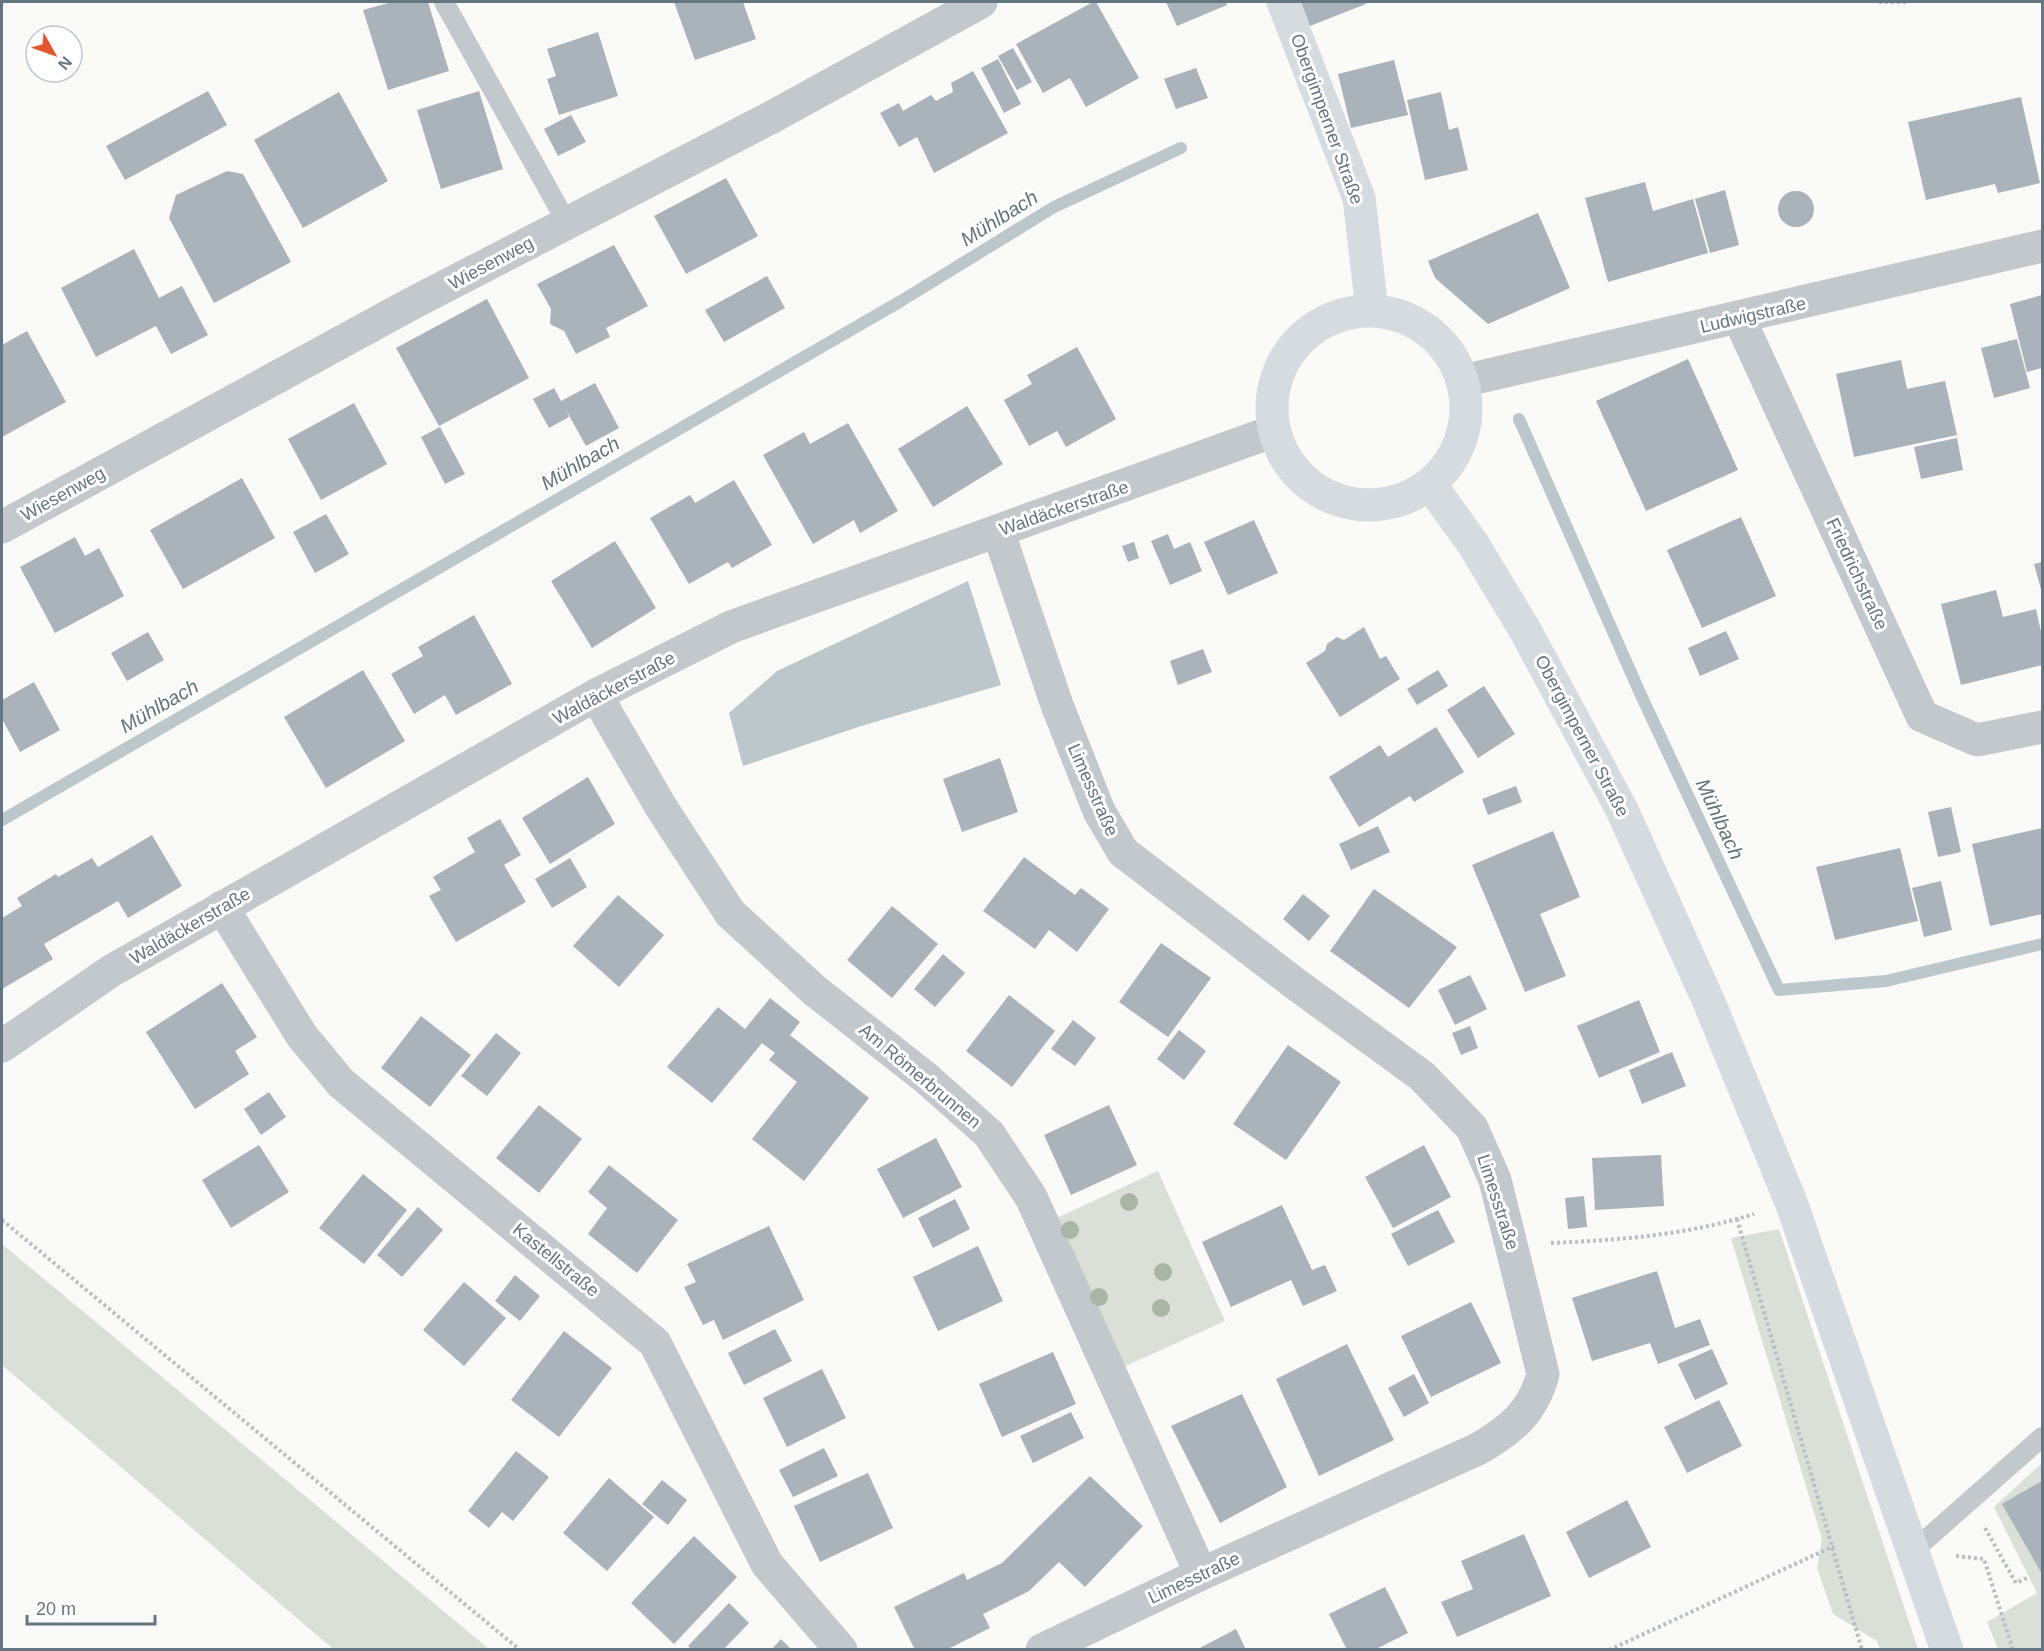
<svg xmlns="http://www.w3.org/2000/svg" width="2044" height="1651" font-family="Arial,sans-serif">
<style>
.green{fill:#dadfd7}
.water{fill:#bbc7cb}
.lines{fill:none;stroke-linecap:round;stroke-linejoin:round}
.stream{stroke:#bbc7cb;stroke-width:12}
.building{fill:#aab3b9}
.path{stroke:#bbbfc2;stroke-width:4;stroke-dasharray:3 3;stroke-linecap:butt}
.lane{stroke:#c3c8cc;stroke-width:20}
.street{stroke:#c3c8cc;stroke-width:33}
.secondary{stroke:#d6dbdf;stroke-width:33}
.tree{fill:#aab4a7}
.labels{text-anchor:middle;dominant-baseline:central;stroke-width:6;stroke-linejoin:round;paint-order:stroke}
.street-label{font-size:18px;fill:#657683;stroke:#fff}
.water-label{font-size:20px;font-style:italic;fill:#60757c;stroke:#fff}
</style>
<rect width="100%" height="100%" fill="#fafaf8"/>
<!-- green -->
<g class="green">
<polygon points="1158,1171 1225,1321 1117,1370 1050,1221"/>
<polygon points="1779,1229 1918,1649 1880,1649 1877,1641 1833,1614 1817,1568 1822,1539 1731,1238"/>
<polygon points="2,1244 489,1649 333,1649 2,1365"/>
<polygon points="2042,1463 2042,1649 1998,1649 1987,1622 2037,1593 1994,1507"/>
</g>
<!-- water -->
<polygon class="water" points="968,581 1001,685 861,726 743,766 729,713 777,671"/>
<g class="lines">
<!-- stream -->
<g class="stream">
<polyline points="1519,419 1640,693 1779,990 1886,981 2042,944"/>
<polyline points="2,820 901,301 1054,207 1181,148"/>
</g>
</g>
<!-- building -->
<g class="building">
<polygon points="392,2 428,2 449,71 388,90 363,10"/>
<polygon points="674,2 743,2 756,39 695,60"/>
<polygon points="1093,2 1096,2 1139,78 1086,107 1070,78 1043,93 1016,44"/>
<polygon points="1166,2 1226,2 1227,5 1177,26"/>
<polygon points="1301,2 1365,2 1366,4 1310,26"/>
<polygon points="598,32 618,96 559,115 547,79 556,76 547,49"/>
<polygon points="1013,48 1032,82 1017,90 998,56"/>
<polygon points="998,59 1021,104 1004,113 981,68"/>
<polygon points="1394,60 1408,115 1351,128 1338,74"/>
<polygon points="1196,68 1208,98 1176,109 1164,79"/>
<polygon points="973,71 1008,133 934,173 917,137 899,147 880,113 899,103 903,111 931,95 936,101 953,92 951,83"/>
<polygon points="208,91 227,125 125,180 106,146"/>
<polygon points="479,91 503,169 441,189 417,110"/>
<polygon points="339,92 388,181 303,228 254,140"/>
<polygon points="1441,92 1449,130 1458,127 1468,170 1425,180 1407,100"/>
<polygon points="2021,97 2040,183 1998,193 1995,184 1926,200 1908,122"/>
<polygon points="571,115 586,142 558,156 544,129"/>
<polygon points="227,171 243,174 291,262 214,303 169,218 176,195"/>
<polygon points="726,178 758,236 686,274 654,216"/>
<polygon points="1645,182 1653,211 1693,199 1708,253 1608,282 1585,198"/>
<polygon points="1725,190 1739,245 1710,253 1695,199"/>
<circle cx="1796" cy="209" r="18"/>
<polygon points="1538,213 1570,288 1488,324 1435,278 1428,261"/>
<polygon points="614,245 648,306 606,328 610,337 576,354 564,331 550,324 551,309 537,284"/>
<polygon points="134,249 159,298 182,286 208,335 171,354 156,326 96,357 61,288"/>
<polygon points="767,276 785,308 724,342 705,310"/>
<polygon points="2042,295 2042,368 2027,372 2010,304"/>
<polygon points="487,299 529,378 439,426 396,348"/>
<polygon points="27,331 66,402 2,437 2,345"/>
<polygon points="2017,339 2030,388 1994,398 1981,348"/>
<polygon points="1077,347 1116,419 1066,447 1057,431 1029,446 1004,400 1032,384 1027,375"/>
<polygon points="1688,359 1738,470 1646,511 1596,401"/>
<polygon points="1901,360 1907,389 1945,381 1957,435 1854,457 1836,374"/>
<polygon points="595,383 619,428 586,446 566,410 569,417 549,428 533,399 554,388 561,401"/>
<polygon points="354,403 387,464 321,500 288,439"/>
<polygon points="967,406 1003,464 933,507 898,449"/>
<polygon points="848,423 898,511 860,533 854,520 813,544 763,455 804,432 810,444"/>
<polygon points="440,427 465,474 445,484 421,437"/>
<polygon points="1957,438 1963,470 1921,479 1914,447"/>
<polygon points="242,478 275,538 183,589 150,530"/>
<polygon points="734,480 772,545 732,568 728,562 689,584 650,518 690,495 695,503"/>
<polygon points="326,514 349,554 315,573 293,532"/>
<polygon points="1741,517 1776,596 1702,628 1667,550"/>
<polygon points="1254,520 1278,573 1228,595 1204,542"/>
<polygon points="1168,534 1174,549 1190,542 1202,571 1170,585 1151,541"/>
<polygon points="75,537 85,556 99,548 124,596 55,633 20,567"/>
<polygon points="615,541 656,608 592,648 551,581"/>
<polygon points="1134,542 1139,558 1128,562 1122,546"/>
<polygon points="2042,562 2042,593 2034,564"/>
<polygon points="1996,590 2003,617 2036,609 2042,636 2042,665 1961,685 1941,604"/>
<polygon points="474,615 512,684 456,715 445,695 414,714 391,674 423,656 418,647"/>
<polygon points="1364,627 1380,659 1386,656 1400,679 1340,717 1306,663 1325,651 1327,644 1337,637 1344,640"/>
<polygon points="1726,631 1739,659 1700,676 1688,648"/>
<polygon points="148,632 164,660 127,681 111,653"/>
<polygon points="1203,649 1212,672 1178,685 1170,661"/>
<polygon points="363,670 405,741 326,788 284,717"/>
<polygon points="1438,670 1448,686 1417,705 1407,689"/>
<polygon points="34,682 60,730 20,752 2,719 2,700"/>
<polygon points="1484,686 1515,734 1478,758 1447,710"/>
<polygon points="1436,727 1464,772 1414,802 1410,796 1359,827 1329,777 1380,745 1388,757"/>
<polygon points="1000,758 1018,812 962,832 943,779"/>
<polygon points="588,777 615,824 550,864 522,818"/>
<polygon points="1516,786 1522,802 1488,815 1482,799"/>
<polygon points="1951,807 1961,852 1938,857 1928,812"/>
<polygon points="500,819 521,855 504,865 526,902 456,942 429,896 441,890 433,877 475,852 467,838"/>
<polygon points="1378,826 1390,852 1351,870 1339,844"/>
<polygon points="2042,828 2042,914 1990,926 1972,844"/>
<polygon points="1553,831 1580,897 1540,914 1566,976 1525,992 1472,865"/>
<polygon points="152,835 182,886 128,918 118,901 44,944 53,959 2,989 2,918 22,906 17,898 56,874 58,877 92,858 98,867"/>
<polygon points="1900,848 1918,921 1835,940 1816,867"/>
<polygon points="1024,857 1075,895 1081,888 1109,909 1077,952 1049,930 1035,949 983,911"/>
<polygon points="570,858 587,887 552,908 535,879"/>
<polygon points="1941,881 1952,930 1924,937 1912,888"/>
<polygon points="1374,889 1457,947 1409,1008 1330,951"/>
<polygon points="1303,894 1330,916 1309,941 1283,919"/>
<polygon points="618,895 664,935 619,987 573,946"/>
<polygon points="892,906 938,944 892,998 847,960"/>
<polygon points="1161,943 1211,978 1168,1037 1119,1002"/>
<polygon points="943,954 965,973 935,1007 914,989"/>
<polygon points="1470,975 1487,1009 1455,1025 1438,990"/>
<polygon points="222,983 257,1037 235,1051 249,1074 195,1109 146,1032"/>
<polygon points="1009,995 1055,1031 1012,1087 966,1051"/>
<polygon points="770,998 800,1022 790,1035 869,1098 804,1181 752,1139 797,1082 769,1060 775,1053 762,1043 712,1103 667,1067 718,1007 745,1029"/>
<polygon points="1639,1000 1660,1052 1599,1078 1577,1026"/>
<polygon points="421,1016 471,1055 430,1107 381,1068"/>
<polygon points="1073,1020 1096,1038 1075,1066 1051,1049"/>
<polygon points="1470,1026 1478,1048 1461,1055 1452,1033"/>
<polygon points="1179,1030 1206,1051 1184,1080 1157,1059"/>
<polygon points="496,1033 521,1053 487,1096 461,1076"/>
<polygon points="1288,1045 1341,1082 1286,1160 1233,1124"/>
<polygon points="1672,1052 1686,1086 1642,1104 1629,1070"/>
<polygon points="269,1092 286,1117 261,1135 244,1109"/>
<polygon points="539,1105 582,1139 539,1193 496,1158"/>
<polygon points="1109,1105 1137,1165 1071,1195 1044,1135"/>
<polygon points="936,1138 962,1187 903,1218 877,1169"/>
<polygon points="259,1145 289,1192 231,1228 202,1180"/>
<polygon points="1424,1145 1451,1197 1393,1228 1365,1177"/>
<polygon points="1661,1155 1664,1206 1595,1210 1592,1158"/>
<polygon points="609,1165 678,1220 637,1273 588,1234 607,1208 588,1192"/>
<polygon points="363,1174 407,1210 364,1264 319,1228"/>
<polygon points="1584,1196 1587,1227 1568,1229 1565,1198"/>
<polygon points="955,1199 970,1229 933,1248 918,1218"/>
<polygon points="1282,1205 1312,1270 1325,1265 1337,1291 1303,1306 1291,1280 1231,1307 1202,1242"/>
<polygon points="418,1207 443,1230 402,1277 377,1255"/>
<polygon points="1438,1210 1455,1242 1408,1266 1391,1234"/>
<polygon points="769,1226 804,1300 723,1340 714,1320 703,1325 684,1287 696,1282 687,1264"/>
<polygon points="978,1246 1003,1301 938,1331 913,1277"/>
<polygon points="1657,1271 1675,1328 1700,1319 1710,1345 1658,1364 1650,1343 1592,1361 1572,1298"/>
<polygon points="515,1275 540,1296 520,1321 495,1301"/>
<polygon points="464,1282 506,1318 464,1366 423,1330"/>
<polygon points="1471,1302 1501,1363 1431,1397 1401,1336"/>
<polygon points="775,1329 792,1361 744,1385 728,1353"/>
<polygon points="564,1331 612,1368 559,1437 511,1400"/>
<polygon points="1347,1344 1394,1440 1319,1476 1276,1379"/>
<polygon points="1712,1349 1728,1384 1695,1400 1678,1364"/>
<polygon points="1053,1352 1076,1404 1002,1437 979,1384"/>
<polygon points="822,1369 846,1418 787,1447 763,1398"/>
<polygon points="1414,1374 1429,1403 1404,1417 1388,1388"/>
<polygon points="1242,1394 1287,1487 1220,1523 1171,1426"/>
<polygon points="1719,1400 1742,1446 1687,1473 1664,1427"/>
<polygon points="1071,1412 1084,1438 1033,1463 1020,1436"/>
<polygon points="824,1448 838,1476 793,1497 779,1470"/>
<polygon points="516,1451 549,1477 513,1521 502,1512 489,1528 468,1511"/>
<polygon points="868,1473 893,1528 820,1562 794,1506"/>
<polygon points="1090,1476 1143,1526 1085,1587 1059,1562 1029,1591 983,1614 990,1628 946,1650 915,1650 894,1607 964,1573 967,1580 1002,1563"/>
<polygon points="609,1478 654,1517 607,1571 563,1533"/>
<polygon points="662,1480 687,1500 668,1525 642,1504"/>
<polygon points="2042,1481 2042,1574 2002,1504"/>
<polygon points="1627,1500 1651,1547 1589,1578 1566,1532"/>
<polygon points="1524,1534 1551,1596 1457,1637 1441,1602 1473,1589 1461,1561"/>
<polygon points="694,1536 737,1577 674,1644 631,1603"/>
<polygon points="1385,1587 1408,1633 1374,1650 1347,1650 1329,1614"/>
<polygon points="729,1603 749,1623 723,1650 692,1650 688,1646"/>
<polygon points="1236,1629 1246,1650 1196,1650"/>
<polygon points="781,1639 792,1650 771,1650"/>
</g>
<g class="lines">
<!-- path -->
<g class="path">
<polyline points="1879,2 1908,2"/>
<polyline points="1737,1219 1862,1650"/>
<polyline points="2,1220 520,1650"/>
<path d="M1551,1243C1621,1240 1687,1235 1754,1214"/>
<polyline points="1985,1528 2016,1583 2029,1577"/>
<polyline points="1956,1556 1984,1559 2013,1650"/>
<polyline points="1609,1650 1834,1546"/>
</g>
<!-- lane -->
<g class="lane">
<polyline points="444,2 567,223"/>
<polyline points="1913,1551 2042,1437"/>
</g>
<!-- street -->
<g class="street">
<polyline points="1739,318 1922,716 1977,740 2042,727"/>
<polyline points="1463,381 2042,246"/>
<polyline points="2,527 411,304 772,117 981,2"/>
<path d="M998,531L1057,705L1099,811L1123,852L1297,985L1422,1076L1472,1128L1495,1180L1543,1374C1533,1412 1511,1430 1478,1449L1201,1574L1042,1650"/>
<polyline points="596,695 661,807 730,913 814,990 926,1078 989,1134 1031,1197 1201,1574"/>
<polyline points="222,907 302,1036 341,1083 655,1343 767,1564 841,1650"/>
<polyline points="2,1046 111,971 596,695 731,627 1274,431"/>
</g>
<!-- secondary -->
<g class="secondary">
<polyline points="1283,2 1359,198 1372,310"/>
<circle cx="1369" cy="408" r="97"/>
<polyline points="1430,484 1473,544 1525,630 1622,810 1709,1002 1791,1202 1947,1650"/>
</g>
</g>
<!-- trees -->
<g class="tree">
<circle cx="1129" cy="1202" r="9"/>
<circle cx="1070" cy="1230" r="9"/>
<circle cx="1163" cy="1272" r="9"/>
<circle cx="1099" cy="1297" r="9"/>
<circle cx="1161" cy="1308" r="9"/>
</g>
<g class="labels">
<!-- street labels -->
<g class="street-label">
<text transform="translate(1327 119) rotate(70)">Obergimperner Straße</text>
<text transform="translate(491 263) rotate(-28)">Wiesenweg</text>
<text transform="translate(1753 315) rotate(-13)">Ludwigstraße</text>
<text transform="translate(63 494) rotate(-29)">Wiesenweg</text>
<text transform="translate(1064 508) rotate(-19)">Waldäckerstraße</text>
<text transform="translate(1857 574) rotate(65)">Friedrichstraße</text>
<text transform="translate(614 688) rotate(-28)">Waldäckerstraße</text>
<text transform="translate(1582 736) rotate(62)">Obergimperner Straße</text>
<text transform="translate(1093 790) rotate(66)">Limesstraße</text>
<text transform="translate(190 926) rotate(-30)">Waldäckerstraße</text>
<text transform="translate(920 1076) rotate(40)">Am Römerbrunnen</text>
<text transform="translate(1498 1202) rotate(72)">Limesstraße</text>
<text transform="translate(556 1260) rotate(39)">Kastellstraße</text>
<text transform="translate(1194 1578) rotate(-25)">Limesstraße</text>
</g>
<!-- water labels -->
<g class="water-label">
<text transform="translate(999 218) rotate(-32)">Mühlbach</text>
<text transform="translate(580 463) rotate(-30)">Mühlbach</text>
<text transform="translate(159 706) rotate(-30)">Mühlbach</text>
<text transform="translate(1720 819) rotate(65)">Mühlbach</text>
</g>
</g>
<!-- border -->
<rect width="2044" height="1651" fill="none" stroke="#657683" stroke-width="6"/>
<!-- north arrow -->
<g transform="translate(54 54) rotate(130)"><circle r="28" fill="#ffffff" stroke="#c1c8cd" stroke-width="1.5"/>
<path d="M0-4.5L10 22L0 15L-10 22Z" fill="#e4572e"/>
<text y="-9" font-size="16" font-weight="bold" text-anchor="middle" fill="#657683">N</text>
</g>
<!-- scale -->
<path d="M27 1615v9h128v-9" fill="none" stroke="#657683" stroke-width="3"/>
<text x="36" y="1615" font-size="18" fill="#657683" stroke="#ffffff" stroke-width="4.5" paint-order="stroke">20 m</text>
</svg>
